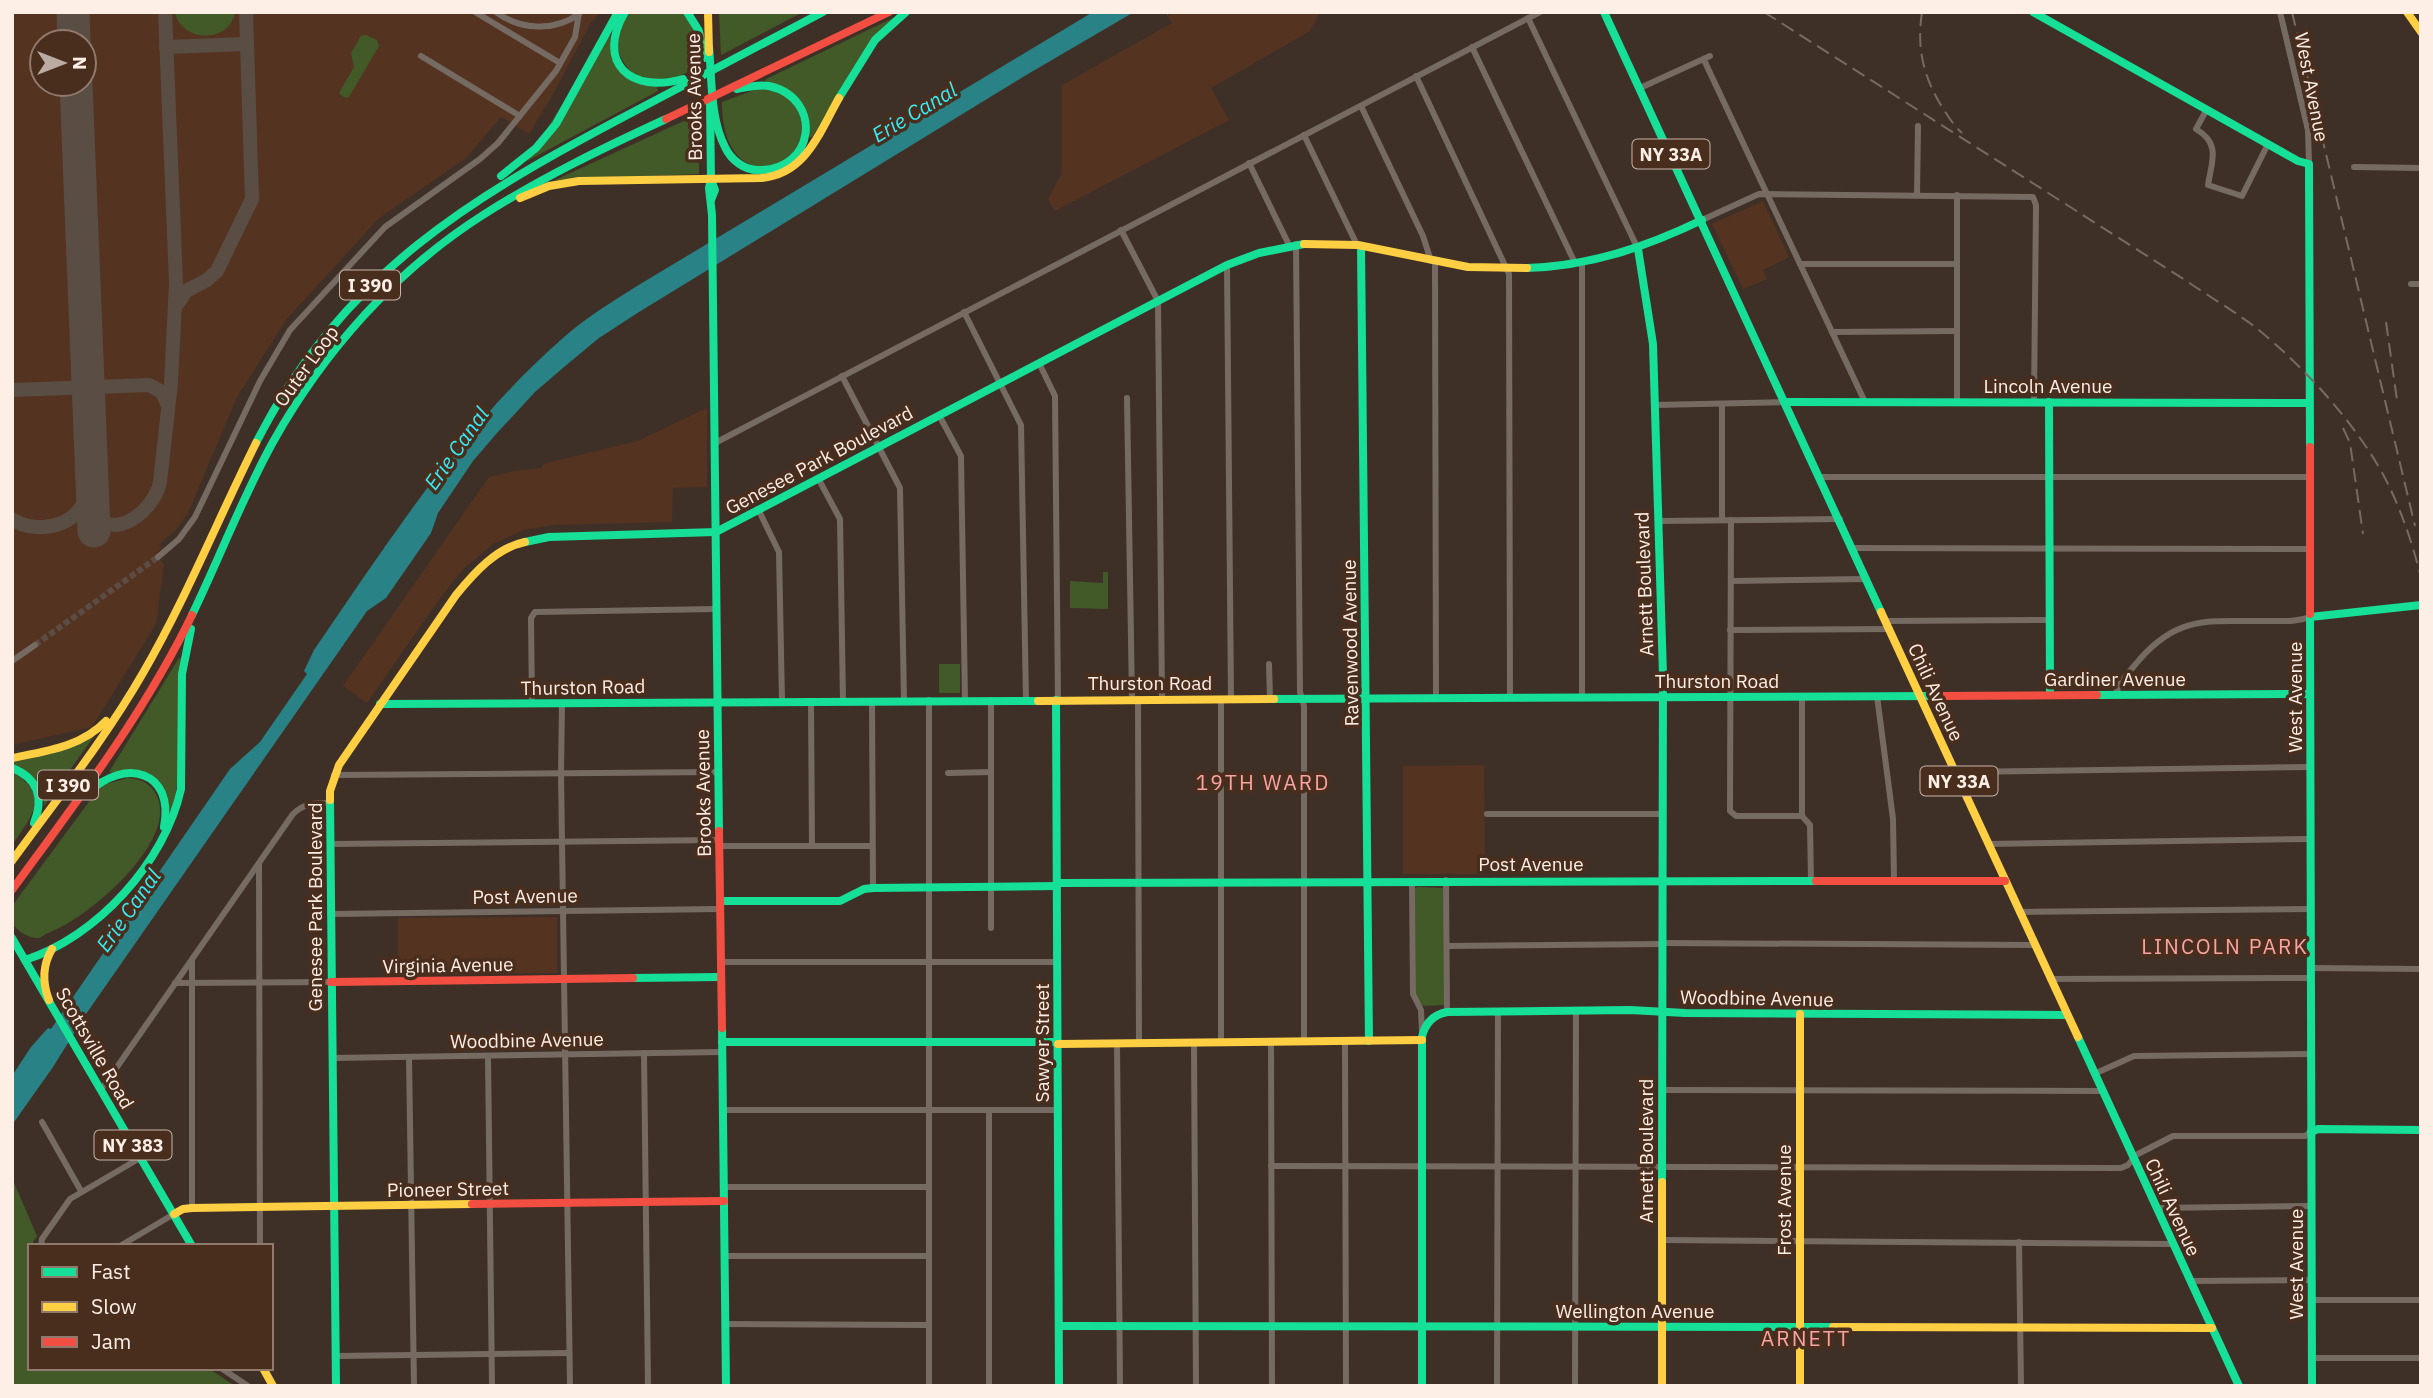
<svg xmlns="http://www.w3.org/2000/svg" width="2433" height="1398" font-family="'IBM Plex Sans',sans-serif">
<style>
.built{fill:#543321;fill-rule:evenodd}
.green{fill:#425928}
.water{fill:#298286}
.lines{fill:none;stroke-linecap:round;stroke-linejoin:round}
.taxiway{stroke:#5a4d44;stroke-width:14}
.runway{stroke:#5a4d44;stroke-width:33}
.street-tunnel{stroke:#5c4c44;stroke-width:6;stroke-dasharray:6 3;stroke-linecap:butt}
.street{stroke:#766b63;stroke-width:6}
.fast{stroke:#16e098;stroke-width:8}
.slow{stroke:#ffcf43;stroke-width:8}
.jam{stroke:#f24e42;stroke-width:8}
.rail{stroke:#766a62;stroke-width:2;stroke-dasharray:14 7;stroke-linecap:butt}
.labels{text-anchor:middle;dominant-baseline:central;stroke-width:7;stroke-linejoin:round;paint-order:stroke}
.shield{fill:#492d1d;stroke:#c7b4aa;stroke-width:2}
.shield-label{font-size:18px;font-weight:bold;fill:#fdeee6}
.street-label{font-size:19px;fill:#fdeee6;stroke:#492d1d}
.water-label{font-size:21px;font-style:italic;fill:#33eef8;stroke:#492d1d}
.neighbourhood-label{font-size:21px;letter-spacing:2px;fill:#f8a4a1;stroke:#492d1d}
</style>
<rect width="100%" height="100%" fill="#3f3027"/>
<!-- built -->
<g class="built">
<path d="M12,12H600L590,24L552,96L529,134L501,117L466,158L379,218L286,320L237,397L188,513L176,530L159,544L162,548L156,553L164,565L156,624L92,727L12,745ZM42,42H84V84H42Z"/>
<polygon points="1175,12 1320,12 1310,31 1211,88 1229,120 1055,211 1048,199 1062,173 1062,85 1172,23 1168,16"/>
<polygon points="1763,201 1789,257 1763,270 1767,279 1743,289 1712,224"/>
<polygon points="707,408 707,487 673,488 672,522 553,525 524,530 493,544 464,568 438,601 367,703 343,686 489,477 514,471 542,468 543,464 638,441"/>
<polygon points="1484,765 1485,874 1403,874 1403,766"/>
<polygon points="557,917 557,973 398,975 398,918"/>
</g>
<!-- green -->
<g class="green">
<path d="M175,12H235C230,44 181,43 175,12Z"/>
<path d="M629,12H683C696,28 698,46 699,66C686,74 672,80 657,82C635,84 615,58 617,37C618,29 625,20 629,12Z"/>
<polygon points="719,12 803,12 721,55"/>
<polygon points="895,17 812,137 809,137 808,114 765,81 766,79"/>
<polygon points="609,29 614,62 657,87 658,91 527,161"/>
<polygon points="366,35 377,40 379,46 349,97 345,98 339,93 354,67 351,53 361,36"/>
<path d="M757,89C765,90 776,90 784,94C791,97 798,107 800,115C816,174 721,200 722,102Z"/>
<polygon points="699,114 699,174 555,180"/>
<polygon points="1103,572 1108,572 1108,609 1070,608 1070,581 1103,583"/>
<polygon points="179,658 181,659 179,774 172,815 162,784 109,772"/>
<rect x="939" y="664" width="21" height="29"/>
<polygon points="95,735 44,806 44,799 12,765 12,761"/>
<path d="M12,772C51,794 32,817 12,845Z"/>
<path d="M128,778C143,779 155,786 159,802C171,847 87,919 48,933C45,934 42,937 39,938C30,939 15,930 12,922C11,917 12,910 12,906L97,791L106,784Z"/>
<polygon points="1418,887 1444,888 1445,1005 1421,1006 1416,995 1415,888"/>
<polygon points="12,1178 37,1236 33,1242 34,1246 30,1246 30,1368 208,1368 235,1386 12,1386"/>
</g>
<!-- water -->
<path class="water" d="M1093,12H1134L1028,74L639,312L599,338L564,367L535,392L497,433L473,461L438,513L431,533L386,598L367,611L86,1014L53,1067L12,1125V1076L31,1047L48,1028L51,1029L230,769L260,742L307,674L304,671L314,650C389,541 462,426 563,338C585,318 612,302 637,286Z"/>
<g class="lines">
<!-- taxiway -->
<g class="taxiway">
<polyline points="166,47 247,44"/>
<polyline points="176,306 186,291 207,280 217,271 252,199 246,12"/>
<polyline points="12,390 149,385 162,392 168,406"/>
<path d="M93,500C100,550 154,515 160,482L171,383L176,283L165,12"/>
<path d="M12,519C22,526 31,527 43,527C76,525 90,502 92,472"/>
</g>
<!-- runway -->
<g class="runway">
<polyline points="73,12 74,42"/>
<polyline points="76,84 94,531"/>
</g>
<!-- street-tunnel -->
<polyline class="street-tunnel" points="35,645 158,557"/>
<!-- street -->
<g class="street">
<polyline points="475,12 560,63"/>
<path d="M496,12C520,30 554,32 579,14"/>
<polyline points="2280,12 2308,130 2309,164"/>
<polyline points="1528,18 1638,249"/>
<polyline points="1472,47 1575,263"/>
<polyline points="421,56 520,116"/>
<polyline points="1704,60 1865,402"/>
<polyline points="1416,76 1509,274 1510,698"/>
<polyline points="1640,88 1710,56"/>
<polyline points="1361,106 1423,236 1431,261"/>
<path d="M2207,109L2196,129C2221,144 2212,160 2208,185L2242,196L2268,144"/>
<polyline points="1304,135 1357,245"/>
<polyline points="1249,163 1289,245"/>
<polyline points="2354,167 2421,168"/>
<polyline points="1917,195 1918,126"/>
<polyline points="1702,220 1759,194 2033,197 2036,205 2034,402"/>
<polyline points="1121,230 1158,301 1162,699"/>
<polyline points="1296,244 1300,692 1304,706 1304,1041"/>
<polyline points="1435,262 1436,698"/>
<polyline points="1582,262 1582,698"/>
<polyline points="1800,264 1957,264"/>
<polyline points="1227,265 1231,699"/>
<polyline points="2411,284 2421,284"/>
<polyline points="964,312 1021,425 1026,700"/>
<polyline points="1832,332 1957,331"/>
<polyline points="1039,363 1055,396 1058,700"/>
<polyline points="842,376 900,488 904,700"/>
<polyline points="1127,398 1132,699"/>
<polyline points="1957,402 1957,195"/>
<polyline points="1655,405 1786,402"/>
<polyline points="1722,405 1722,520"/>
<polyline points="939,415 961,456 965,700"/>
<polyline points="715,443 1540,12"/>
<polyline points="1820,477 2310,477"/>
<polyline points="818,478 840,519 843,701"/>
<polyline points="758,509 779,552 782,701"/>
<polyline points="1731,520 1730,811 1736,816 1802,816"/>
<polyline points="1658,521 1840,519"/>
<polyline points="1852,548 2310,549"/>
<polyline points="158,557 179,539 195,517 260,381 290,330 385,227 480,159 498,143 556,71 575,37 579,13"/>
<polyline points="1731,581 1867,579"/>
<polyline points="1886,621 2050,620"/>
<polyline points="1730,630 1890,629"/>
<polyline points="12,661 35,645"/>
<polyline points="1269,664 1270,699"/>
<path d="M2116,694C2119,681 2132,669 2140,659C2180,613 2213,622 2268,621C2282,621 2297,622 2310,617"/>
<polyline points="1877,696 1893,819 1894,880"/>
<polyline points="1802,697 1802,816 1810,825 1811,880"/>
<polyline points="1138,699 1139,1043"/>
<polyline points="1221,699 1221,1042"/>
<polyline points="929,700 929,1386"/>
<polyline points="991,700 991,928"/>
<polyline points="811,701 812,846"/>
<polyline points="872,701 873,888"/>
<polyline points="562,703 561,773 570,1386"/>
<polyline points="532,704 531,618 535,612 717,609"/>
<polyline points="1955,772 2310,767"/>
<polyline points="948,773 991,772"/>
<polyline points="334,775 719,772"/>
<polyline points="1487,814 1663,814"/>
<polyline points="330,844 719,840"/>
<polyline points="1988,844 2310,839"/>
<polyline points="720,846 872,846"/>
<polyline points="259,864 260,1246"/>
<polyline points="1446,880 1447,1012"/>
<polyline points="1412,881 1413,994 1421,1010 1422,1031"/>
<polyline points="2019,912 2310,909"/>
<polyline points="330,914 720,909"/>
<polyline points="1663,943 2034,945"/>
<polyline points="1447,946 1663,944"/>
<polyline points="192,961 192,1208"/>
<polyline points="721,962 1057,962"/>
<polyline points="2310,968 2421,969"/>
<polyline points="2050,979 2310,978"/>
<polyline points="175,983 331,982"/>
<polyline points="1345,1041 1346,1386"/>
<polyline points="1271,1042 1272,1386"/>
<polyline points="1117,1043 1120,1386"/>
<polyline points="1194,1043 1196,1386"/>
<polyline points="644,1053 648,1386"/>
<polyline points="488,1056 492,1386"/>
<polyline points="332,1058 722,1052"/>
<polyline points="409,1058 414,1386"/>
<polyline points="2094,1074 2134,1056 2311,1054"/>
<path d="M101,1090L293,814C304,803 315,803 329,803"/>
<polyline points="1662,1090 2102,1091"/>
<polyline points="723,1110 1058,1110"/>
<polyline points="42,1122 81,1191"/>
<polyline points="1271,1166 2121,1168 2128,1165 2136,1155 2173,1136 2305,1136 2311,1132"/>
<polyline points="724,1187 929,1187"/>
<polyline points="2156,1208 2311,1206"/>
<polyline points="1662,1240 2173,1244"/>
<polyline points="2019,1242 2021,1386"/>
<polyline points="41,1246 42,1239 70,1199 140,1158"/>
<polyline points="120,1246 174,1214"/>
<polyline points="724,1256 929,1256"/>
<polyline points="2190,1281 2311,1280"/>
<polyline points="2312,1300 2421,1300"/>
<polyline points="725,1324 929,1325"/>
<polyline points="336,1356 569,1353"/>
<polyline points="2312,1358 2421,1358"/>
<polyline points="221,1368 248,1386"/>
<polyline points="989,1386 989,1110"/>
<polyline points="1497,1386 1498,1011"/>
<polyline points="1575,1386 1576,1010"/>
</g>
<!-- fast -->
<g class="fast">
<path d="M625,12C595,63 631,94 683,79"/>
<polyline points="687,12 699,31 704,58"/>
<polyline points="1604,12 1881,612"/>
<polyline points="2033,12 2298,161 2309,164 2310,447"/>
<path d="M709,47C712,79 710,118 725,147C731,160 744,170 758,170C815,172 824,98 769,86C758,84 747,87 737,89"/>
<polyline points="839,98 875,40 906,12"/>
<polyline points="710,102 711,179"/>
<polyline points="501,176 536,148 556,124 618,12"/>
<polyline points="711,179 709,188 712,215 719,831"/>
<polyline points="711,180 715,190 711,200"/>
<polyline points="1361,246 1369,1041"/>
<polyline points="1638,249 1653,344 1663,675 1662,1182"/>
<path d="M1527,268C1590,266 1646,247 1702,220"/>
<polyline points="1786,402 2309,403"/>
<polyline points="2049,402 2050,695"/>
<path d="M256,443C342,273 473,196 635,111C698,78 760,45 823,12"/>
<polyline points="525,542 549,537 716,532 1227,265 1259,253 1304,244"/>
<polyline points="2310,614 2312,1386"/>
<path d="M192,615C220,557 242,498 273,442C324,351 395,271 483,215C541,178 603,148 666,119"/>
<polyline points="2310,617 2421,605"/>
<polyline points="2097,695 2310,694"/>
<polyline points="1274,699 1934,696"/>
<polyline points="1056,700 1059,1386"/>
<polyline points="380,704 1038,701"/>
<path d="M12,768C38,778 44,798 34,823"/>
<path d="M88,793C125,757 175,771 164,827"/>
<polyline points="330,800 336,1386"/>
<polyline points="1057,883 1816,881"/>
<polyline points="720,901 840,901 864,889 873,888 1057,886"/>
<polyline points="12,938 192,1246"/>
<path d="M25,960C97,937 165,862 181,789L182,674L191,629"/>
<polyline points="633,978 721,977"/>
<polyline points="722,1028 726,1386"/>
<polyline points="2078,1037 2239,1386"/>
<polyline points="722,1042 1058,1042"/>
<polyline points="2311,1132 2318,1129 2421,1130"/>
<polyline points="1059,1326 1833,1327"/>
<path d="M1422,1386V1037C1425,1023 1433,1015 1447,1012L1630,1010L1685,1013L2066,1015"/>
</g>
<!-- slow -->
<g class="slow">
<polyline points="708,12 709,52"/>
<polyline points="2407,12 2421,32"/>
<path d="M520,198L549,186L579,181L761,178C806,174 819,133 839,98"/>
<polyline points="1304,244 1358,245 1468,267 1527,268"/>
<polyline points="1881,612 2078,1037"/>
<polyline points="1038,701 1274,699"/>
<path d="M12,758C46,751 81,747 106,721"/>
<path d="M330,800V791L339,765L456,595C474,573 496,548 525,542"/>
<path d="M12,861C57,799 105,739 143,673C186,599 218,519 256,443"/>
<path d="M49,1000C42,982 42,966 52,949"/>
<polyline points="1800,1014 1800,1386"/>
<polyline points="1058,1044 1422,1040"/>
<polyline points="174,1214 183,1209 192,1208 472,1204"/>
<polyline points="1833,1327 2212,1328"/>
<polyline points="263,1368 273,1386"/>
<polyline points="1662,1386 1662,1182"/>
</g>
<!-- jam -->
<g class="jam">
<polyline points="666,119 889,12"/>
<polyline points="2310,447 2310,614"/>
<polyline points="1934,696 2097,695"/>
<polyline points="719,831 722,1028"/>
<polyline points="1816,881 2005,881"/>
<path d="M12,890C77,801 144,714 192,615"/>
<polyline points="331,982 633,978"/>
<polyline points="472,1204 724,1201"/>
</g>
<!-- rail -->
<g class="rail">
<path d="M1764,12L2188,282C2210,297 2234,311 2255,327C2304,366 2362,430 2389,486C2403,515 2413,546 2421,577"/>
<path d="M1922,12C1917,46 1922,72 1939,102C1946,113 1953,125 1962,133"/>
<polyline points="2292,12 2415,526"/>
<polyline points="1167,14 1170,12"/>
<polyline points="2386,322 2397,400"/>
<polyline points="2343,428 2350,443 2363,534"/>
</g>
</g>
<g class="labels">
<!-- shield labels -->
<g class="shield">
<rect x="1632.5" y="139.5" width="77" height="29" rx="5"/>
<rect x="340" y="270.5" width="60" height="29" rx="5"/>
<rect x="1920.5" y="766.5" width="77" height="29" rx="5"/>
<rect x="38" y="770.5" width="60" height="29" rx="5"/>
<rect x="94.5" y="1130.5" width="77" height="29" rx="5"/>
</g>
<g class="shield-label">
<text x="1671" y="154">NY 33A</text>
<text x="370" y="285">I 390</text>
<text x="1959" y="781">NY 33A</text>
<text x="68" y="785">I 390</text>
<text x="133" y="1145">NY 383</text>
</g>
<!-- street labels -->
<g class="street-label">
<text transform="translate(2312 87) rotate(79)">West Avenue</text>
<text transform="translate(694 97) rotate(-91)">Brooks Avenue</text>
<text transform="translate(306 366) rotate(-54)">Outer Loop</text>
<text x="2048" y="386">Lincoln Avenue</text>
<text transform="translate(819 460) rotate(-28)">Genesee Park Boulevard</text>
<text transform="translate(1644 584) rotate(-92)">Arnett Boulevard</text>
<text transform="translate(1350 643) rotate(-91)">Ravenwood Avenue</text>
<text x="2115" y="679">Gardiner Avenue</text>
<text x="1717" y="681">Thurston Road</text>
<text x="1150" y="683">Thurston Road</text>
<text transform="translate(583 687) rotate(-1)">Thurston Road</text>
<text transform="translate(1936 692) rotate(65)">Chili Avenue</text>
<text transform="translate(2295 697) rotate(-90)">West Avenue</text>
<text transform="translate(703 793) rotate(-91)">Brooks Avenue</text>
<text x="1531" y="864">Post Avenue</text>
<text transform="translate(525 896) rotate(-1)">Post Avenue</text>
<text transform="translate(315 907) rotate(-90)">Genesee Park Boulevard</text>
<text transform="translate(448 965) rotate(-1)">Virginia Avenue</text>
<text transform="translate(1757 998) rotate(1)">Woodbine Avenue</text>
<text transform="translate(527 1040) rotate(-1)">Woodbine Avenue</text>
<text transform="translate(1042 1043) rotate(-90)">Sawyer Street</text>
<text transform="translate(95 1048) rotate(60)">Scottsville Road</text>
<text transform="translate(1646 1151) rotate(-90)">Arnett Boulevard</text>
<text transform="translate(448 1189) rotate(-1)">Pioneer Street</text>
<text transform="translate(1784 1200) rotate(-90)">Frost Avenue</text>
<text transform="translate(2173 1207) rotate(65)">Chili Avenue</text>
<text transform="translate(2296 1264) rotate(-90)">West Avenue</text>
<text x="1635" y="1311">Wellington Avenue</text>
</g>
<!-- water labels -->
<g class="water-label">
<text transform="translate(914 112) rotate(-31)">Erie Canal</text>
<text transform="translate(456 448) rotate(-55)">Erie Canal</text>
<text transform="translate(128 910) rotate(-55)">Erie Canal</text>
</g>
<!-- neighbourhood labels -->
<g class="neighbourhood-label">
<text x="1263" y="782">19TH WARD</text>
<text x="2225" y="946">LINCOLN PARK</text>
<text x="1806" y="1338">ARNETT</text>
</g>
</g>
<!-- border -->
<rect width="2433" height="1398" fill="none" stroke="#fdeee6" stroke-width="28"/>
<!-- legend -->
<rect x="28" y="1244" width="245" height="126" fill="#492d1d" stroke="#917a6d" stroke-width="2"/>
<rect x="42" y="1267" width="35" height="10" fill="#16e098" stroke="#917a6d" stroke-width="2"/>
<text x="91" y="1279" font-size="21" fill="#fdeee6">Fast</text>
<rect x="42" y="1302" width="35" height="10" fill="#ffcf43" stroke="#917a6d" stroke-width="2"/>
<text x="91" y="1314" font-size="21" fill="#fdeee6">Slow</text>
<rect x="42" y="1337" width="35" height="10" fill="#f24e42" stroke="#917a6d" stroke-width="2"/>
<text x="91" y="1349" font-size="21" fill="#fdeee6">Jam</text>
<!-- north arrow -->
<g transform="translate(63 63) rotate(90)"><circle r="33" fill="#492d1d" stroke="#917a6d" stroke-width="2"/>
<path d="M0-5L12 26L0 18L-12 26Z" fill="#baaca3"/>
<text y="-10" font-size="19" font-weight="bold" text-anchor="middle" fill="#fdeee6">N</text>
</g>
</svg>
